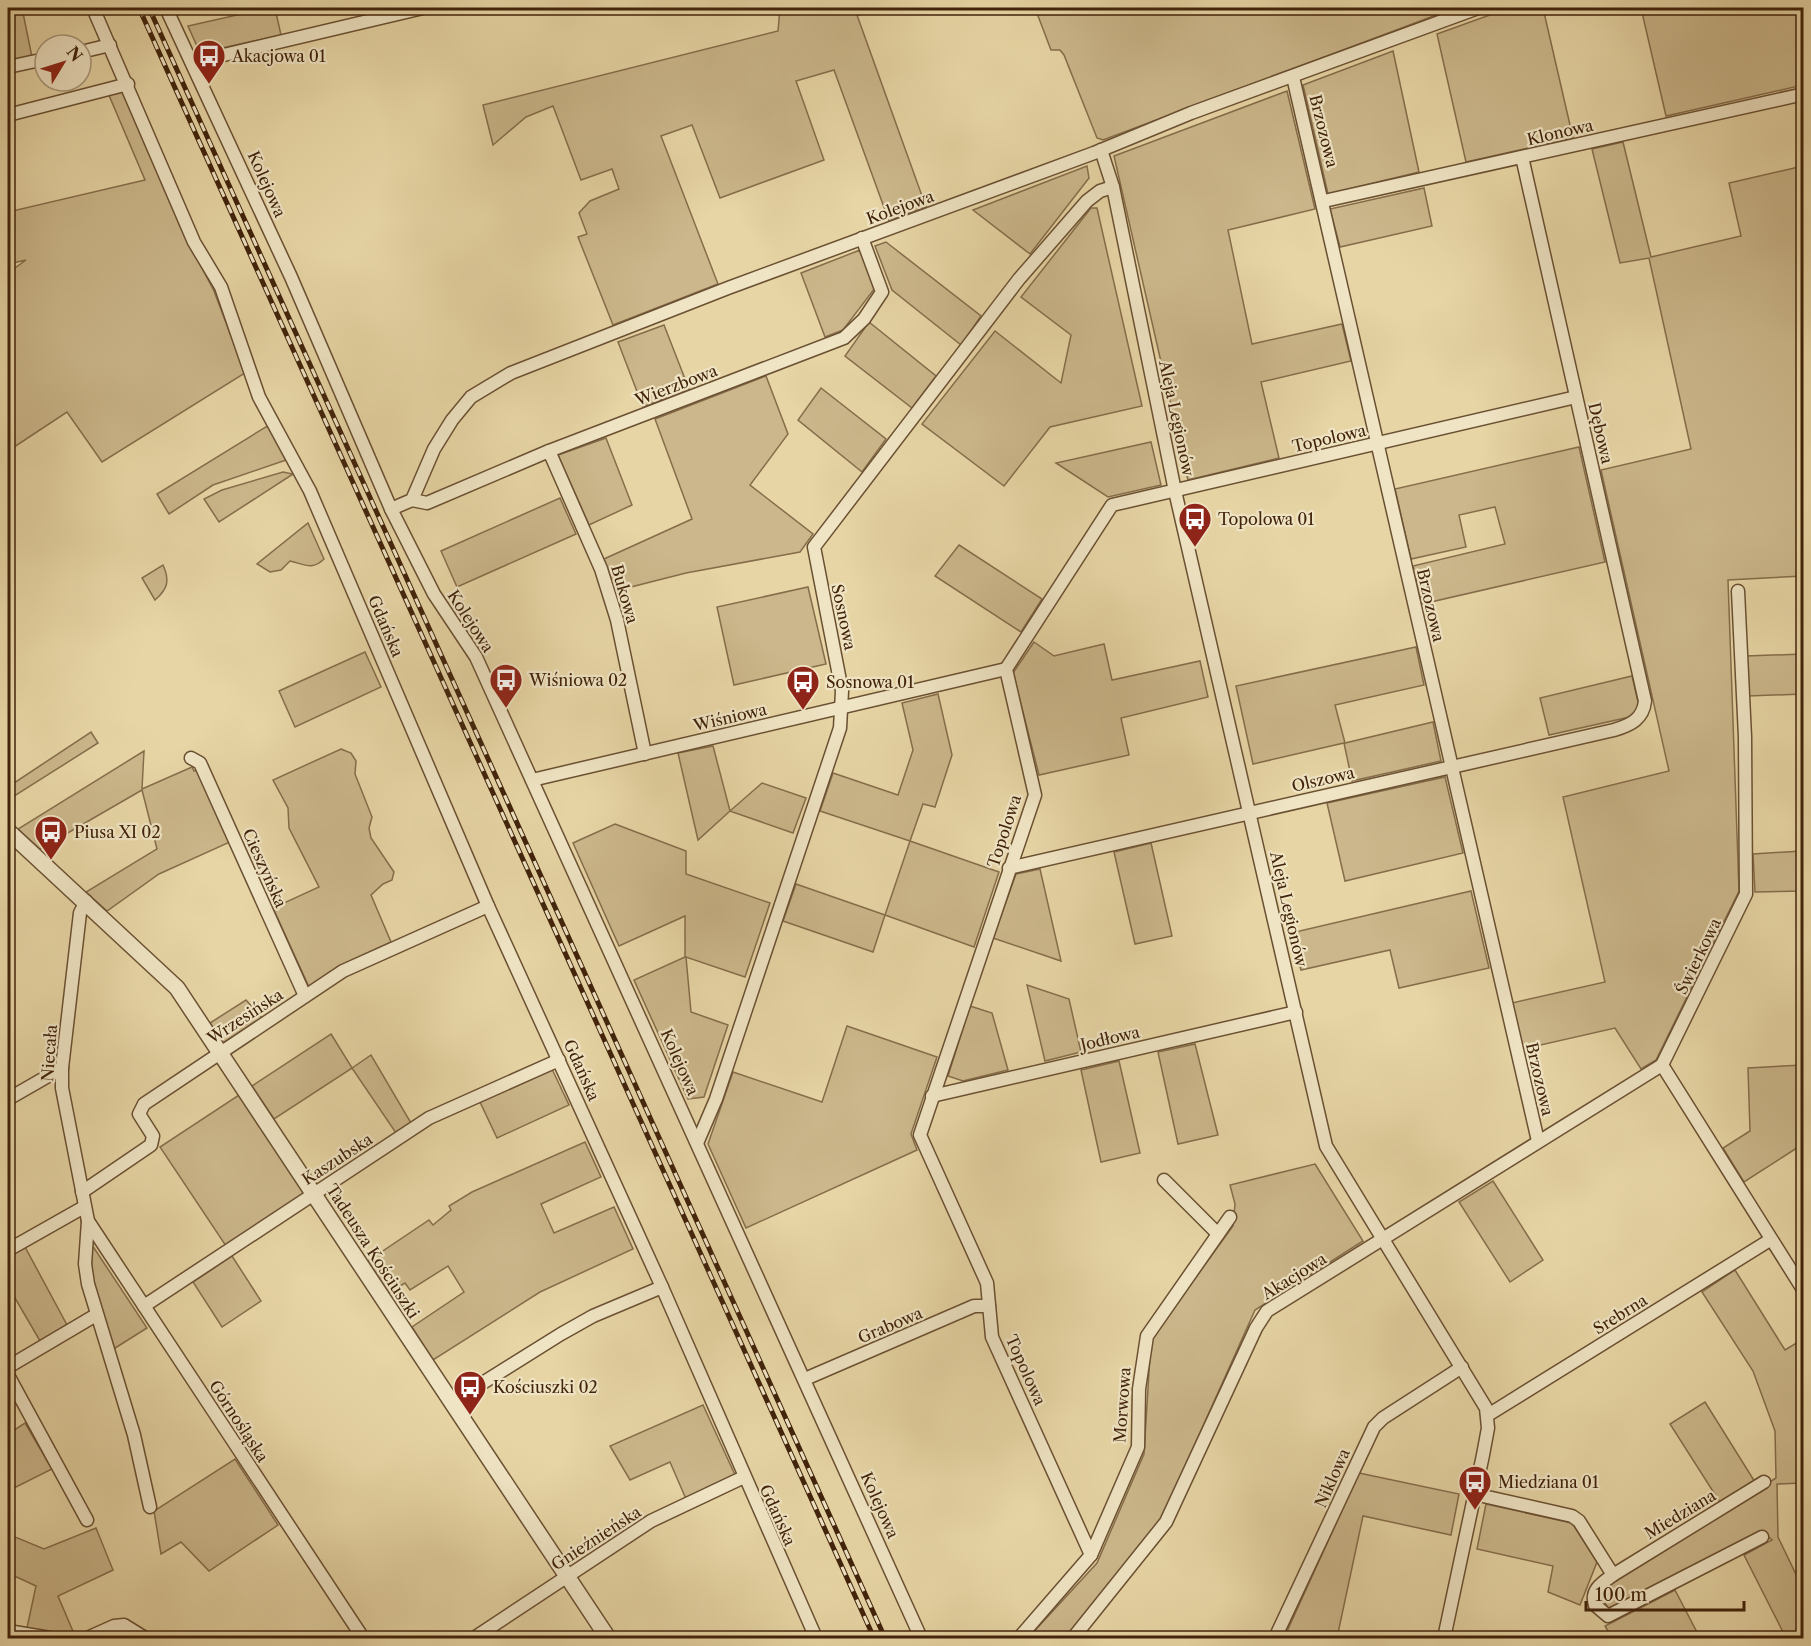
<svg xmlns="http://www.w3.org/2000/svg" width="1811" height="1646" font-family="'Libre Caslon Text',serif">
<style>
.green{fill:#cbb78b;stroke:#866d4b;stroke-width:1.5}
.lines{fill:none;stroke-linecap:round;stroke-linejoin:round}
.minor-casing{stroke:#6a5032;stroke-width:15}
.tertiary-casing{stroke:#6a5032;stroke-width:18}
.minor{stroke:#efe4c4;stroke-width:12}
.tertiary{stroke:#efe4c4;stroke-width:15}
.rail-casing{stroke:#41230b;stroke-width:5}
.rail{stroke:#efe4c4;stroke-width:3;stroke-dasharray:9;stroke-linecap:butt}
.labels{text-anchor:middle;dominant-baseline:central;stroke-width:4.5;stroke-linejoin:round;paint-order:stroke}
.poi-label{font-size:16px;fill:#41230b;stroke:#efe4c4;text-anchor:start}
.street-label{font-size:16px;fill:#41230b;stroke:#efe4c4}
</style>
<rect width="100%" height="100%" fill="#e7d5a5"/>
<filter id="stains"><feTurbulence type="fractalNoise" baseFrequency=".00333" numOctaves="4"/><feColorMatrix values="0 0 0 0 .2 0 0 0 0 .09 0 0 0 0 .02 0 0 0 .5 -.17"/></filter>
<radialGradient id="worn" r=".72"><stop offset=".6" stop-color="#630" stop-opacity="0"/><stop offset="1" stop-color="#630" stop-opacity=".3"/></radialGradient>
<!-- green -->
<g class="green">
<polygon points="8,8 22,8 32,57 8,62"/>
<polygon points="268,8 275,8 281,35 200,53 188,26"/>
<polygon points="780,8 895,8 857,15 926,207 889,221 834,70 796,81 824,160 720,198 692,125 661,136 718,284 613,325 578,237 587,234 579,213 590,201 619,189 612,169 581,180 553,106 526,117 493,145 483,105 778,31"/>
<polygon points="1035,8 1455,8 1103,140 1097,138 1064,55 1060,50 1051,50"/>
<polygon points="1509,8 1543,8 1573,138 1466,162 1437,34"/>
<polygon points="1641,8 1803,8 1803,85 1666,116"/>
<polygon points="1393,51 1419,172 1328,194 1303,85"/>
<polygon points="126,88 179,224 214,291 245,373 102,462 67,412 8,451 8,273 26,260 8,264 8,212 145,180 108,93"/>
<polygon points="1287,91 1315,209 1228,230 1252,344 1342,324 1351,361 1261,382 1279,458 1188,480 1114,156"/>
<polygon points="1623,142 1651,257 1741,236 1729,183 1803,166 1803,576 1728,580 1739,891 1656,1060 1641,1069 1615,1028 1523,1049 1512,1003 1605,982 1563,797 1669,771 1601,470 1691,449 1649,258 1620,263 1592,149"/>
<polygon points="1087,166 1089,178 1030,254 973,210"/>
<polygon points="1424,188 1432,226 1340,247 1330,209"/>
<polygon points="1091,208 1097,208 1142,406 1050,427 1004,486 922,424 995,331 1061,383 1071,335 1021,297"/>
<polygon points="886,242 981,316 961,345 892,290 875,246"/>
<polygon points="860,250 875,288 843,330 825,337 801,273"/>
<polygon points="869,322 936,376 912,408 845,356"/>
<polygon points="664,325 689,389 643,407 618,342"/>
<polygon points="766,376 788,434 750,485 813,534 800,552 686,573 615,591 604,559 692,519 655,419"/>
<polygon points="821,388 886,439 862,472 798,420"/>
<polygon points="269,425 286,460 213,485 169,514 157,494"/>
<polygon points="606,438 632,505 589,525 558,455"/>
<polygon points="1151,442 1161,485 1108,497 1056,463"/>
<polygon points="1579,447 1605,562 1422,604 1413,566 1505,544 1495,507 1459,515 1466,547 1411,559 1395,489"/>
<polygon points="283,472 293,474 219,522 204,499 222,490"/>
<polygon points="560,498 576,534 457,587 441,551"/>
<path d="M308,523L324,559C312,571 304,564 290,561L281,570L270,572L257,564Z"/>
<polygon points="959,545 1042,599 1021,632 935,576"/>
<path d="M163,565C170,580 168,589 155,600L142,578Z"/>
<polygon points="808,587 826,664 734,685 717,607"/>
<polygon points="1034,642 1054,656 1104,644 1112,680 1200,661 1208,697 1121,718 1129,755 1039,775 1013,673"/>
<polygon points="1416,647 1424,685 1335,705 1345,743 1433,722 1441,761 1352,781 1344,743 1253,764 1236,686"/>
<polygon points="365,652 381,687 295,727 279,691"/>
<polygon points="1803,654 1803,694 1748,696 1746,656"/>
<polygon points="1632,676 1639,706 1634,716 1549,735 1540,698"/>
<polygon points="938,694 952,755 935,807 923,804 910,841 999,872 974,947 885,915 873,952 783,921 796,884 885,915 910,841 820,811 833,773 898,795 913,750 902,703"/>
<polygon points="91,732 98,743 8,800 8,787"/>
<polygon points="713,746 730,811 762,783 806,798 793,833 730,811 698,840 678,753"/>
<polygon points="341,749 351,753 356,761 355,774 372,817 369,828 371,838 394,872 392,880 383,884 371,895 391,942 346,963 309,987 273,908 319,887 289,828 288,808 273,780"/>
<polygon points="144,751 142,789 192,767 194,771 197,770 230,842 159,874 107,911 86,892 157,849 142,790 40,849 18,829"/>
<polygon points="1445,777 1463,853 1345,881 1327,803"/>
<polygon points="1803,812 1803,891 1755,892 1753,854 1801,851 1801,813"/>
<polygon points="615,824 686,851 686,874 770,903 745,977 686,957 691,1012 728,1025 704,1097 688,1099 634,980 685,957 685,916 619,946 573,843"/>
<polygon points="1151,843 1172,936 1135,944 1114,852"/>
<polygon points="1040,869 1061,961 993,938 1016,874"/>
<polygon points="1471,891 1489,968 1399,988 1390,950 1301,970 1291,933"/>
<polygon points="1027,985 1069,999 1081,1052 1045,1061"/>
<polygon points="246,1000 262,1018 223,1043 210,1023"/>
<polygon points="970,1006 992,1013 1008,1070 963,1081 948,1076"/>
<polygon points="847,1026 937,1057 911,1134 917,1150 746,1228 708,1144 733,1072 822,1102"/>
<polygon points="331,1034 352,1068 371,1055 411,1123 396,1133 352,1068 274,1119 252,1086"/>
<polygon points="1195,1044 1218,1135 1178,1144 1158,1052"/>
<polygon points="1119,1061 1140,1153 1101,1162 1081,1070"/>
<polygon points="1803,1065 1803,1144 1744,1182 1723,1148 1750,1131 1748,1068"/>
<polygon points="552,1069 569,1105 497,1138 480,1102"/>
<polygon points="239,1095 304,1193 226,1246 160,1147"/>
<polygon points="585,1142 601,1177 541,1204 554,1233 614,1207 633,1249 540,1292 433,1360 412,1327 464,1292 448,1266 410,1290 405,1283 389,1293 368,1261 429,1220 433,1225 451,1210 449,1206 472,1192"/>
<polygon points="1315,1164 1363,1241 1255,1310 1161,1520 1068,1638 1028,1638 1097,1563 1144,1454 1151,1339 1233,1226 1235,1204 1230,1185"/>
<polygon points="1493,1181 1543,1260 1510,1282 1459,1202"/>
<polygon points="24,1245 67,1325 40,1341 8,1286 8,1254"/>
<polygon points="92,1245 147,1328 112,1350 91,1286"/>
<polygon points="232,1256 261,1301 222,1327 193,1282"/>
<path d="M1735,1270L1785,1350L1803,1339V1483L1777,1484L1778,1537L1803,1589V1638H1786L1744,1555L1772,1540L1767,1536L1609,1609C1602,1600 1599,1593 1608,1584L1776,1478L1775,1431L1753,1371L1702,1292Z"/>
<polygon points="1705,1402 1755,1482 1721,1504 1670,1424"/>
<polygon points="703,1405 736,1477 686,1499 670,1462 630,1480 610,1446"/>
<polygon points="25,1423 52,1469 8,1491 8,1434"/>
<polygon points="235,1459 278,1525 209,1571 181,1542 161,1554 154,1511"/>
<polygon points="1359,1473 1459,1494 1451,1535 1363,1516 1337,1638 1284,1638"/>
<polygon points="1486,1504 1572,1523 1597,1562 1580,1605 1548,1592 1553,1566 1477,1549"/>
<polygon points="96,1528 113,1570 58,1596 75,1636 27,1628 36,1586 8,1573 8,1534 44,1549"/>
<polygon points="1675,1590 1700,1638 1612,1638 1605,1626"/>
</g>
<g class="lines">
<!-- minor casing -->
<g class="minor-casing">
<g id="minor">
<polyline points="93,8 194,242 221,287 259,397 310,491 488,906 662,1287 816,1638"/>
<polyline points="166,8 291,277 391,509 434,594 476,657 921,1638"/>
<polyline points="81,52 110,45"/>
<polyline points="194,62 423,8"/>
<polyline points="8,67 45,59"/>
<polyline points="1293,77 1538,1141"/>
<polyline points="8,115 128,84"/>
<polyline points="1101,150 1113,187 1175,491 1326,1146 1486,1408 1488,1428 1483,1455 1444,1638"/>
<polyline points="1324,201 1804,94"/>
<polyline points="549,451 601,569 617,620 645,754"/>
<polyline points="412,500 427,503 549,451 844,338 864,319 882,292 862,238"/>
<polyline points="391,509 412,500 434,449 452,420 471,397 511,373 728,288 1094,153 1191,113 1478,8"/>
<polyline points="191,758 200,763 305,996"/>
<polyline points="532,780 1006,669"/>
<path d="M1009,868L1614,730C1631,725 1643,719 1645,701L1522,157"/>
<polyline points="86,901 80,913 62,1068 62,1088 88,1221 85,1264 88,1284 134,1435 150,1507"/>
<polyline points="1662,1065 1746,894 1745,737 1738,591"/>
<polyline points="1662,1065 1804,1291"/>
<polyline points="932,1096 1296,1012"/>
<polyline points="8,1099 62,1068"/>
<polyline points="698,1141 716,1099 840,728 842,691 814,547 1019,279 1087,201 1100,191 1113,187"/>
<polyline points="1164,1180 1218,1234"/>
<polyline points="82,1192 151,1145 153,1136 139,1114 144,1104 343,971 488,906"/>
<polyline points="88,1221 363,1638"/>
<polyline points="8,1250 84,1207"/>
<polyline points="144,1306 429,1118 559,1060"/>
<polyline points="8,1367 96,1315"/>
<polyline points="8,1375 87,1520"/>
<polyline points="805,1379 974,1306 989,1306"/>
<polyline points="452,1402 561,1334 593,1316 662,1287"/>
<polyline points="1488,1415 1770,1240"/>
<path d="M1474,1494L1572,1516L1579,1521L1613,1575C1602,1583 1590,1590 1595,1605L1608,1616L1762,1537"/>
<polyline points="1091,1555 992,1337 987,1283 920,1135 1035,795 1006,669 1112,505 1576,397"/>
<polyline points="1613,1575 1764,1482"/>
<polyline points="8,1631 50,1638"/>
<polyline points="87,1638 114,1626 124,1625 145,1638"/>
<polyline points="474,1638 651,1521 744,1477"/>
<polyline points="1019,1638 1091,1555 1138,1447 1139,1389 1147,1336 1230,1217"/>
<polyline points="1073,1638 1166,1522 1256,1328 1267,1311 1662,1065"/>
<polyline points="1275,1638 1374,1427 1383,1418 1462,1367"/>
</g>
</g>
<!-- tertiary casing -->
<g class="tertiary-casing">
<polyline id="tertiary" points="8,831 177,988 608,1638"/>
</g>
<!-- minor -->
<use href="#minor" class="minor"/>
<!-- tertiary -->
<use href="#tertiary" class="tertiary"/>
<!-- rail casing -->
<g class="rail-casing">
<g id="rail">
<polyline points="139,8 874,1638"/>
<polyline points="149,8 885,1638"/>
</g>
</g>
<!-- rail -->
<use href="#rail" class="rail"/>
</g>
<!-- icons -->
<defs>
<g id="bus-pin" transform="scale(1.725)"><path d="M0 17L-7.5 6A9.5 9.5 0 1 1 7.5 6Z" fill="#8f2418" stroke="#efe4c4"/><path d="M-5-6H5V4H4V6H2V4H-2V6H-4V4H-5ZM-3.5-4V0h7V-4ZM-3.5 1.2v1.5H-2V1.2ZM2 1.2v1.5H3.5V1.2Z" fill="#fff"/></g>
</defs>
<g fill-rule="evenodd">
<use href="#bus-pin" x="209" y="56"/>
<use href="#bus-pin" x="1195" y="519"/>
<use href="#bus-pin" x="506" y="680"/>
<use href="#bus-pin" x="803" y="682"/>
<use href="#bus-pin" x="51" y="832"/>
<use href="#bus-pin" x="470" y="1387"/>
<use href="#bus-pin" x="1475" y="1482"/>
</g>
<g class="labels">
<!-- poi labels -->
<g class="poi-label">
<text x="232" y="56">Akacjowa 01</text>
<text x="1218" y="519">Topolowa 01</text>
<text x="529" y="680">Wiśniowa 02</text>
<text x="826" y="682">Sosnowa 01</text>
<text x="74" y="832">Piusa XI 02</text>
<text x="493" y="1387">Kościuszki 02</text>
<text x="1498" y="1482">Miedziana 01</text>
</g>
<!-- street labels -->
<g class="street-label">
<text transform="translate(1324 131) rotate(76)">Brzozowa</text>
<text transform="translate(1560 132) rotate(-13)">Klonowa</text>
<text transform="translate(267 184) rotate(66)">Kolejowa</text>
<text transform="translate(900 207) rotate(-20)">Kolejowa</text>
<text transform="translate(676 385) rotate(-21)">Wierzbowa</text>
<text transform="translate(1177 418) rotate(78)">Aleja Legionów</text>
<text transform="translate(1601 433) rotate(77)">Dębowa</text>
<text transform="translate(1329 438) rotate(-13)">Topolowa</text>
<text transform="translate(625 594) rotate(74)">Bukowa</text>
<text transform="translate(1431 605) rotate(77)">Brzozowa</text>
<text transform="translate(844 617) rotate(78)">Sosnowa</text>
<text transform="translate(471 621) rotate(57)">Kolejowa</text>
<text transform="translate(386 626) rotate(67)">Gdańska</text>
<text transform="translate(730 717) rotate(-13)">Wiśniowa</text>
<text transform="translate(1323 779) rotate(-13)">Olszowa</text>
<text transform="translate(1004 831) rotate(-72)">Topolowa</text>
<text transform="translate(265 868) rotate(66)">Cieszyńska</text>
<text transform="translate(1289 909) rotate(77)">Aleja Legionów</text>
<text transform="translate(1698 956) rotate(-64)">Świerkowa</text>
<text transform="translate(245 1016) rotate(-33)">Wrzesińska</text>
<text transform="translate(1110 1038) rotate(-13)">Jodłowa</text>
<text transform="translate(49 1053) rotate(-86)">Niecała</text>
<text transform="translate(680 1062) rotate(66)">Kolejowa</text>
<text transform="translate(582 1070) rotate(66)">Gdańska</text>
<text transform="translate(1540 1079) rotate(77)">Brzozowa</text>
<text transform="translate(337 1159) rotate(-33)">Kaszubska</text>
<text transform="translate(373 1251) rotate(57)">Tadeusza Kościuszki</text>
<text transform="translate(1294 1276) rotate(-32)">Akacjowa</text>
<text transform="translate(1620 1314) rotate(-32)">Srebrna</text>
<text transform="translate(890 1325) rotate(-23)">Grabowa</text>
<text transform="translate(1026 1370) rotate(66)">Topolowa</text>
<text transform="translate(1122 1405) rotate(-86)">Morwowa</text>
<text transform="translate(239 1421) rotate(57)">Górnośląska</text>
<text transform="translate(1332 1478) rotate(-66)">Niklowa</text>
<text transform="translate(880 1505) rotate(66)">Kolejowa</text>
<text transform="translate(1680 1514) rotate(-31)">Miedziana</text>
<text transform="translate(778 1515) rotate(66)">Gdańska</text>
<text transform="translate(596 1538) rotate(-33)">Gnieźnieńska</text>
</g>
</g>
<!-- margin -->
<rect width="1811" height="1646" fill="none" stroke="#e7d5a5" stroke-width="30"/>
<rect x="9" y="9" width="1793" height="1628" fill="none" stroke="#41230b" stroke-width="3"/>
<rect x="15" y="15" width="1781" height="1616" fill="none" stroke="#41230b" stroke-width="1.5"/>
<!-- north arrow -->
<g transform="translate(63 63) rotate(52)"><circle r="28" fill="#efe4c4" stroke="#a9977a" stroke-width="1.5"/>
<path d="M0-4.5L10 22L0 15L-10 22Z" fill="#8f2418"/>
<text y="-9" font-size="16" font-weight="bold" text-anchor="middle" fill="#41230b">N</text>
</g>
<!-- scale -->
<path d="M1586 1601v9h158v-9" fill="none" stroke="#41230b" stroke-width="3"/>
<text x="1595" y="1601" font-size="18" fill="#41230b" stroke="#efe4c4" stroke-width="4.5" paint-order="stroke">100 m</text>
<rect width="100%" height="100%" filter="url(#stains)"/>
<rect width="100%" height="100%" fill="url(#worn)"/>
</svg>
